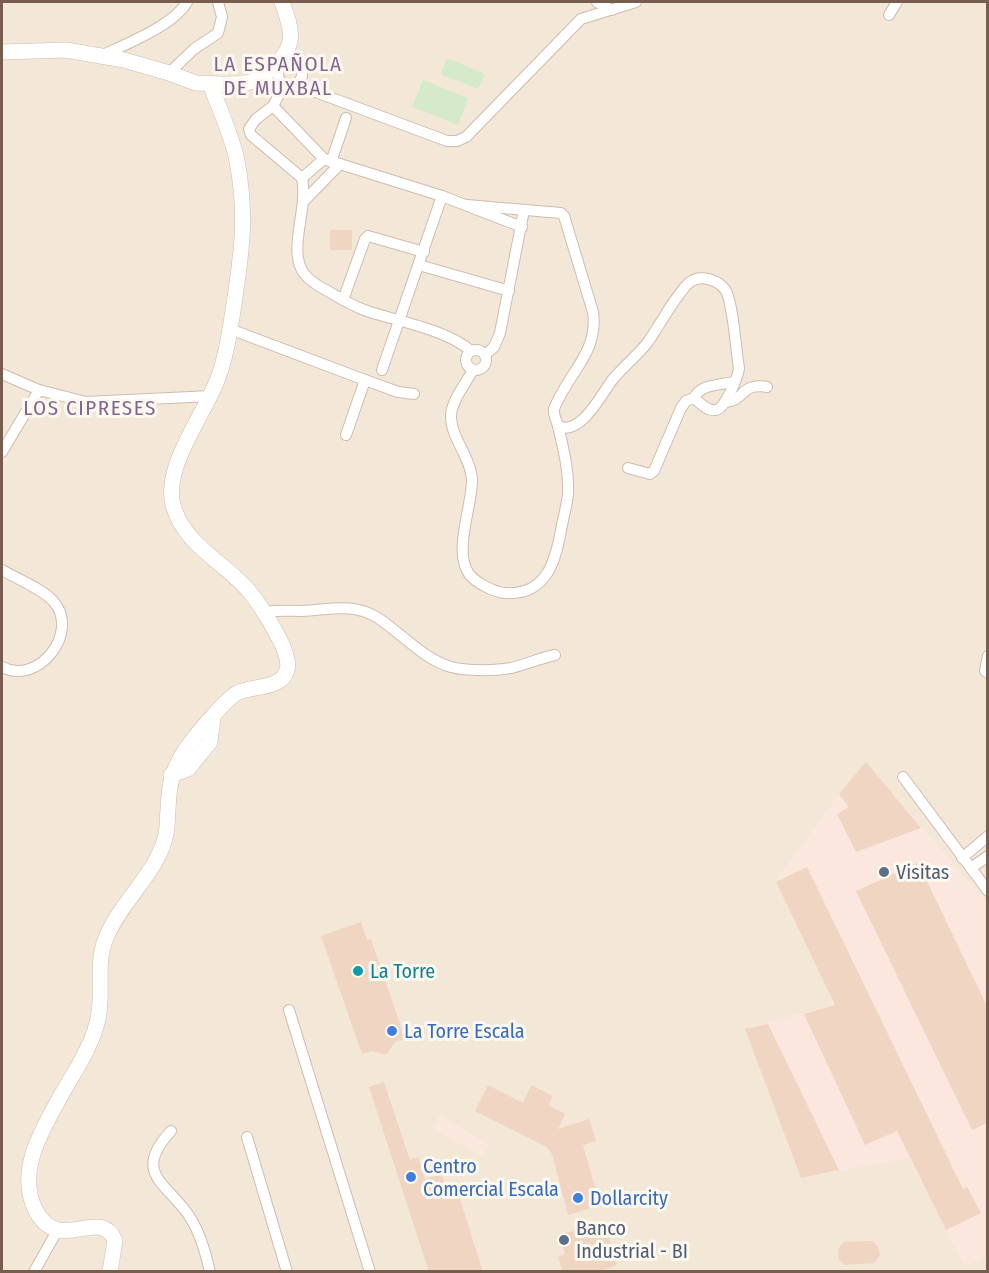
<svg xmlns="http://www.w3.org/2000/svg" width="989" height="1273" font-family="'Fira Sans Condensed',sans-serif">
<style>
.residential{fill:#f3e7d8}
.commercial{fill:#fbe7de}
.green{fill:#d5eac8}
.building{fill:#f0d5c2}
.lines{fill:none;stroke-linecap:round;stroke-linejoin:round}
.street-casing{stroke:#cebdaf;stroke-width:12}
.secondary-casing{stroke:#d0bead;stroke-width:16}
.street{stroke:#fff;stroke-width:10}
.secondary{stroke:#fff;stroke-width:15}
.service-dot{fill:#5c6f8a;stroke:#fef9f0;stroke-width:2}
.culture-dot{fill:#0f9aa8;stroke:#fef9f0;stroke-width:2}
.shop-dot{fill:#3f7fe0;stroke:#fef9f0;stroke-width:2}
.labels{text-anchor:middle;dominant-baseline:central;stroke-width:6;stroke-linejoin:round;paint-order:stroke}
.service-label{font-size:20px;fill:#4e5e75;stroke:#fef9f0;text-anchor:start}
.culture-label{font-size:20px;fill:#0d838f;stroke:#fef9f0;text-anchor:start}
.shop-label{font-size:20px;fill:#366cbe;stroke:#fef9f0;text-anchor:start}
.neighbourhood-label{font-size:21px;letter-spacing:1.5px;fill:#846691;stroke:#fef9f0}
</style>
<rect width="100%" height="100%" fill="#fcf5e9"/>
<!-- residential -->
<polygon class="residential" points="2,2 987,2 987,1271 2,1272"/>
<!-- commercial -->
<g class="commercial">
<polygon points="866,762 987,903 987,1255 965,1266 908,1158 801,1178 745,1029 834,1004 775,882 839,794"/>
<polygon points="440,1115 489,1145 482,1157 432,1127"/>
</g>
<!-- green -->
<g class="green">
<polygon points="447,58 485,74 478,89 441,74"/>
<polygon points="423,80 468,98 458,125 412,107"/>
</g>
<!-- building -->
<g class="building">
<rect x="330" y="230" width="22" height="20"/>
<polygon points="866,762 921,828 856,852 837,814 849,807 839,794"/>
<polygon points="918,863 987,1006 987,1123 972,1130 856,891"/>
<polygon points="807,867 963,1189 967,1187 981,1213 946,1230 897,1131 865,1145 804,1014 835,1005 776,882"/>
<polygon points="361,922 367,940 371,939 405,1039 395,1042 386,1055 372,1051 362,1054 321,936"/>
<polygon points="768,1024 839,1170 801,1178 745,1029"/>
<polygon points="384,1082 410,1160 418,1157 425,1179 441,1174 448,1193 457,1190 483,1272 429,1272 369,1087"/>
<polygon points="488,1085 523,1103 531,1085 553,1096 548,1105 565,1114 558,1129 589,1119 596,1141 583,1145 600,1205 568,1215 552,1154 547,1147 475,1111"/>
<polygon points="605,1222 617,1265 598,1272 563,1272 558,1257 565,1254 559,1235"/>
<polygon points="873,1241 878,1247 880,1255 874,1263 845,1265 839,1260 838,1249 844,1242"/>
</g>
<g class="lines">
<!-- street casing -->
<g class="street-casing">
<g id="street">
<polyline points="597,2 612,10"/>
<polyline points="889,15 897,2"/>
<path d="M103,55C128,43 174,25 187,2"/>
<circle cx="290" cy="74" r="12"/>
<polyline points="169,73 194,49 218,33 222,17 218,2"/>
<path d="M284,85L273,106L256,119L249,129L251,135L302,178C308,206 291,242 300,266C304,277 316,285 326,290C339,298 353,306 367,311C397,321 448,330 471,351"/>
<polyline points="297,85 447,141 457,141 466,137 581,19 636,2"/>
<polyline points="273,106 324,159 442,196 522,227"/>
<polyline points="331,162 346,118"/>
<polyline points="302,178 324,159"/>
<polyline points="305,200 340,164"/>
<path d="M467,205L561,213L564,216L593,312C599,353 567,374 554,409C553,417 558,422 559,430C564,451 569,472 568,494C567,504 564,515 562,525C556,559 548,596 505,593C494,592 476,583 469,574C453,551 472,507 472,480C471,457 450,437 451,415C452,400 466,383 473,370"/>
<polyline points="419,265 509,291"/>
<polyline points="343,300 365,239 368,236 424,252"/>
<polyline points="230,329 365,380 398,392 414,394"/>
<circle cx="476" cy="360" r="10"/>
<polyline points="485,355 494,347 500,333 524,210"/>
<polyline points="382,370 442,196"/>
<polyline points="2,374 39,390 86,402 211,396"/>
<path d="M694,398C700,384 720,385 734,382"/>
<path d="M725,402C746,401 740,382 767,387"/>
<path d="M558,426C581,437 602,393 613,379C624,366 637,356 648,342C658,328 678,291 690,282C701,274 719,280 726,291C733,304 736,351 739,368C738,377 725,409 716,410C708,412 700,403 694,398L686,401L681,408L654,471L650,474L628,468"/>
<polyline points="346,435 365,380"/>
<polyline points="2,452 39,390"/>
<path d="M2,570C17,579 43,589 54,602C80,633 38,686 2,667"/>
<path d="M265,612C278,610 289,611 302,611C329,610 353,602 378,618C401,633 423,659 451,667C466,671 495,671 511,668C525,665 540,658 555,655"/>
<polyline points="988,656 985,671 988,673"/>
<polyline points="903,777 988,891"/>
<polyline points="962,858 988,836"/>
<polyline points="971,868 988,856"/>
<polyline points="289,1010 370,1272"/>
<path d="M171,1131C130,1175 170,1184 191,1219C201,1235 206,1254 210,1272"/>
<polyline points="247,1137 287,1272"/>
<polyline points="34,1272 57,1231"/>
</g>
</g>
<!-- secondary casing -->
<g class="secondary-casing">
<g id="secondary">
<polyline points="2,52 66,50 124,60 169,73 196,83 222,84"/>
<path d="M213,87C224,82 235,85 246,83C256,81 264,76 271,69C297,46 293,32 282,2"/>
<polyline points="171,775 188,769 210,742 213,718"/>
<path d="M110,1272L115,1240C99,1205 59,1257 35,1209C17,1171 41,1132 59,1099C73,1074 92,1047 98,1019C104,992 95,963 106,938C120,903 157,872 165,838C168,829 167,819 168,810C169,783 172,769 188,746C196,735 228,696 239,692C253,686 282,689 287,670C290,661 283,646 279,638C270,621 261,606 249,591C224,562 184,545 173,505C163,466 205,414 218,378C227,354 230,329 234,304C242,251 247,214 237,161C232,136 221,113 212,89"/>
</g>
</g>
<!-- street -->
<use href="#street" class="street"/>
<!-- secondary -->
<use href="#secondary" class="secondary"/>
</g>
<!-- markers -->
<g class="service-dot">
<circle cx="884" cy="872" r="6"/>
<circle cx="564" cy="1240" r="6"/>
</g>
<circle class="culture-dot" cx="358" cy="971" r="6"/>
<g class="shop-dot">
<circle cx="392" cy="1031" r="6"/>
<circle cx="411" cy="1177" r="6"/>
<circle cx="578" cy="1198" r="6"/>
</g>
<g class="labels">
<!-- service labels -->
<g class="service-label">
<text x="896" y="872">Visitas</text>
<text x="576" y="1228">Banco<tspan x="576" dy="23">Industrial - BI</tspan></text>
</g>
<!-- culture labels -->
<g class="culture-label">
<text x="370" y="971">La Torre</text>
</g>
<!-- shop labels -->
<g class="shop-label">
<text x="404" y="1031">La Torre Escala</text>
<text x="423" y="1166">Centro<tspan x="423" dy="23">Comercial Escala</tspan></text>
<text x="590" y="1198">Dollarcity</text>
</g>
<!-- neighbourhood labels -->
<g class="neighbourhood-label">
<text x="278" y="64">LA ESPAÑOLA<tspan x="278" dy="24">DE MUXBAL</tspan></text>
<text x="90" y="408">LOS CIPRESES</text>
</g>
</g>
<!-- border -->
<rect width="989" height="1273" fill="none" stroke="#765d4d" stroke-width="6"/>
</svg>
